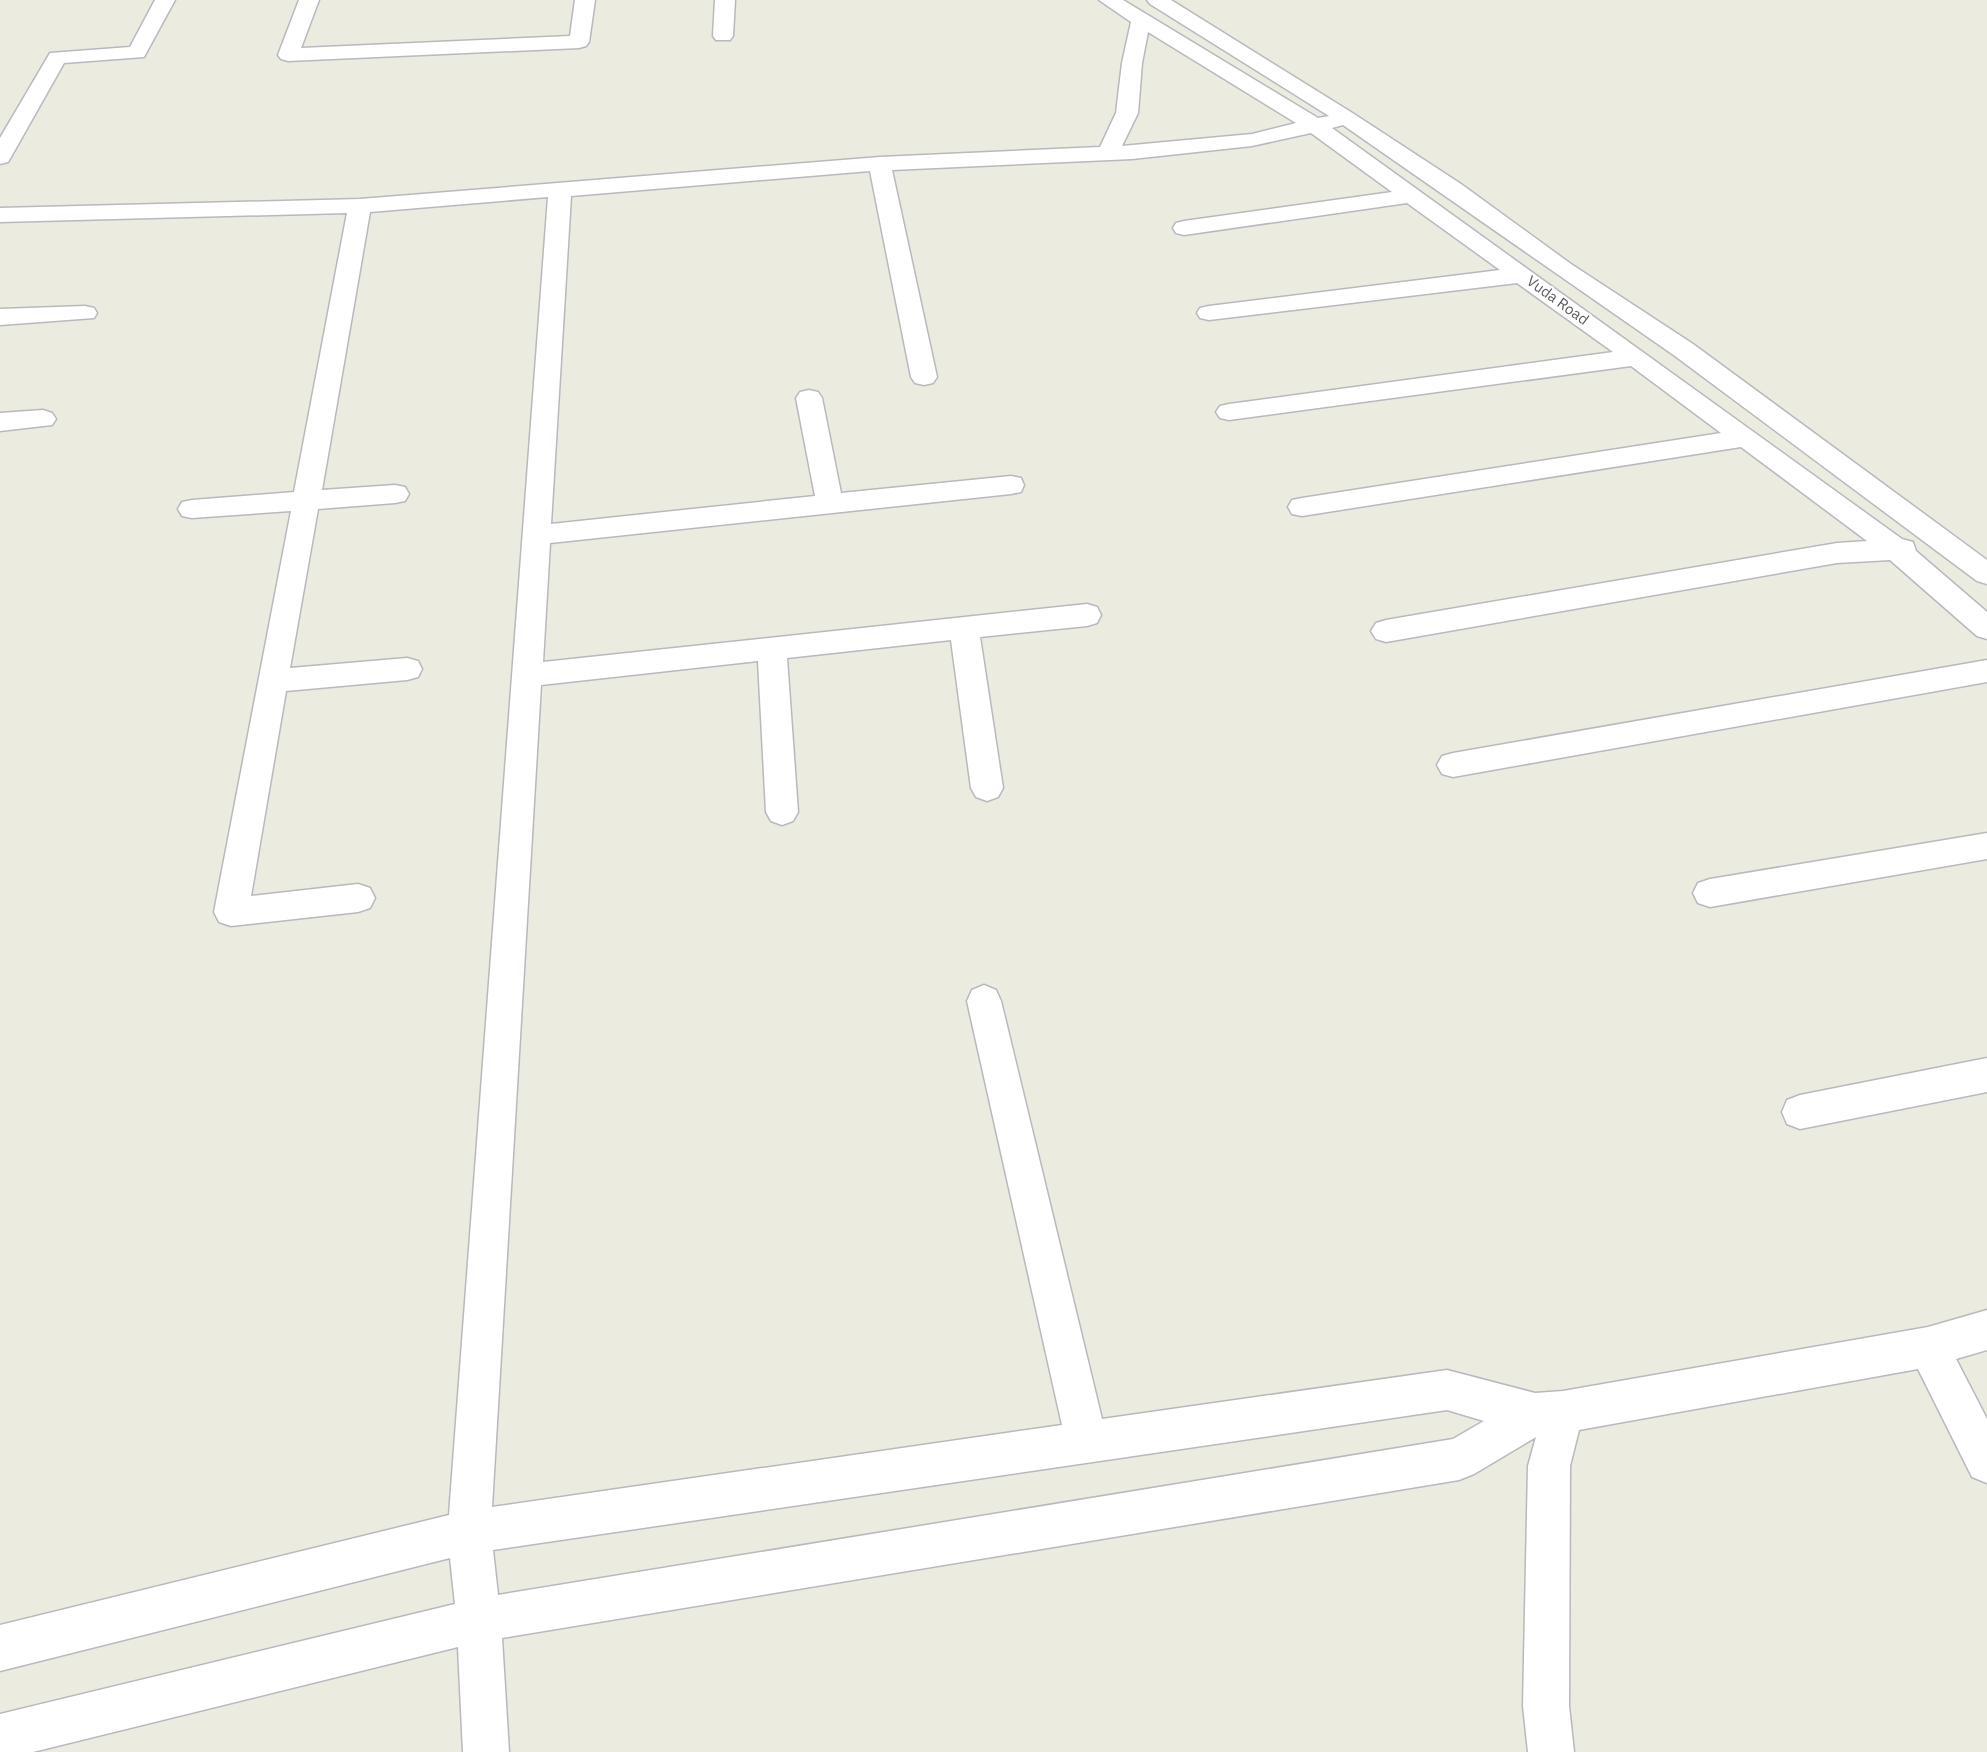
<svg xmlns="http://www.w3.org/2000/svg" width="1987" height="1752" font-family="'IBM Plex Sans',sans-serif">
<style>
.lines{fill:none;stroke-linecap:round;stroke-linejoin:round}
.minor-casing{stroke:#b8b9be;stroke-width:3}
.minor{fill:#fff;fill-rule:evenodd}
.labels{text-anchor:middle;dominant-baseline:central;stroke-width:4.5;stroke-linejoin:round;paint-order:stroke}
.far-street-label{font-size:15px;fill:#595b60;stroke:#fff}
</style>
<rect width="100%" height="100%" fill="#ebebe0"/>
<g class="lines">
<!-- minor casing -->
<g class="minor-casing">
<g id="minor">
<polygon points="155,0 175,0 144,57 64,63 11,157 8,162 0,164 0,138 50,53 130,47"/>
<polygon points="299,0 319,0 301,48 570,36 575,0 595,0 589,42 586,46 579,48 288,61 281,59 278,55"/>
<polygon points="715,0 735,0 733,36 730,40 716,40 713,36"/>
<path d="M1099,0H1123L1318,118L1329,116L1150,4L1147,0H1171L1354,114L1461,184L1571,264L1693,344L1987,560V584L1977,581L1675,356L1343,125L1332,128L1902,539L1913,542L1916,551L1987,612V639L1977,636L1890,560L1837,563L1386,642L1376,639L1371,631L1376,623L1386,620L1837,543L1867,541L1741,447L1302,516L1292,514L1288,507L1292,500L1302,498L1721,433L1631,366L1229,420L1220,418L1216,412L1220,406L1229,404L1613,352L1517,283L1209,320L1200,318L1197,313L1200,308L1209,306L1500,270L1407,203L1184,235L1176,233L1173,228L1176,223L1184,221L1392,192L1311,133L1252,146L1132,159L892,170L937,377L933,383L924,385L915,383L911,377L870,171L571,196L551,524L815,496L796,398L800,392L809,390L818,392L822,398L841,493L1011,476L1021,478L1024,485L1021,492L1011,494L550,543L543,662L1087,604L1097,607L1101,615L1097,623L1087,626L980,637L1003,788L998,797L987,801L976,797L971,788L951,640L787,658L798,812L793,821L782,825L771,821L766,812L758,661L541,685L492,1507L1062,1425L967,1001L972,990L984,985L996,990L1001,1001L1102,1419L1447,1370L1535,1393L1563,1391L1928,1327L1987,1310V1350L1956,1359L1987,1419V1483L1972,1477L1918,1369L1579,1430L1570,1466L1569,1706L1574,1752H1528L1523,1706L1528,1466L1536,1437L1474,1474L1459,1480L502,1638L509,1752H463L458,1647L33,1752H0V1714L455,1604L450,1558L0,1671V1625L449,1515L548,197L370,212L322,490L395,485L405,487L409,494L405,501L395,503L318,509L290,668L407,658L418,661L422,669L418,677L407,680L286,691L251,896L358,884L370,888L375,898L370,908L358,912L231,926L219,922L214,912L291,511L192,518L182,516L178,509L182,502L192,500L294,492L347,213L0,222V208L360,199L880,157L1100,147L1116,113L1122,63L1131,22ZM1148,32L1296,123L1252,134L1122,146L1138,113L1142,63ZM1447,1410L1484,1421L1453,1439L498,1595L493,1550Z"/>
<polygon points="85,306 94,308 97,313 94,318 0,325 0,309"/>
<polygon points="43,410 52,413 56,419 52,425 0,431 0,413"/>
<polygon points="1987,660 1987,682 1453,777 1442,774 1437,765 1442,756 1453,753"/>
<polygon points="1987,833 1987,859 1710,907 1698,903 1693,893 1698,883 1710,879"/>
<polygon points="1987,1058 1987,1092 1800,1129 1787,1124 1782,1112 1787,1100 1800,1095"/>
</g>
</g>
<!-- minor -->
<use href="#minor" class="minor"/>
</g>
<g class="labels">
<!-- far-street labels -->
<g class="far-street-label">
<text transform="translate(1558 300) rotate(36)">Vuda Road</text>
</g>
</g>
</svg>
